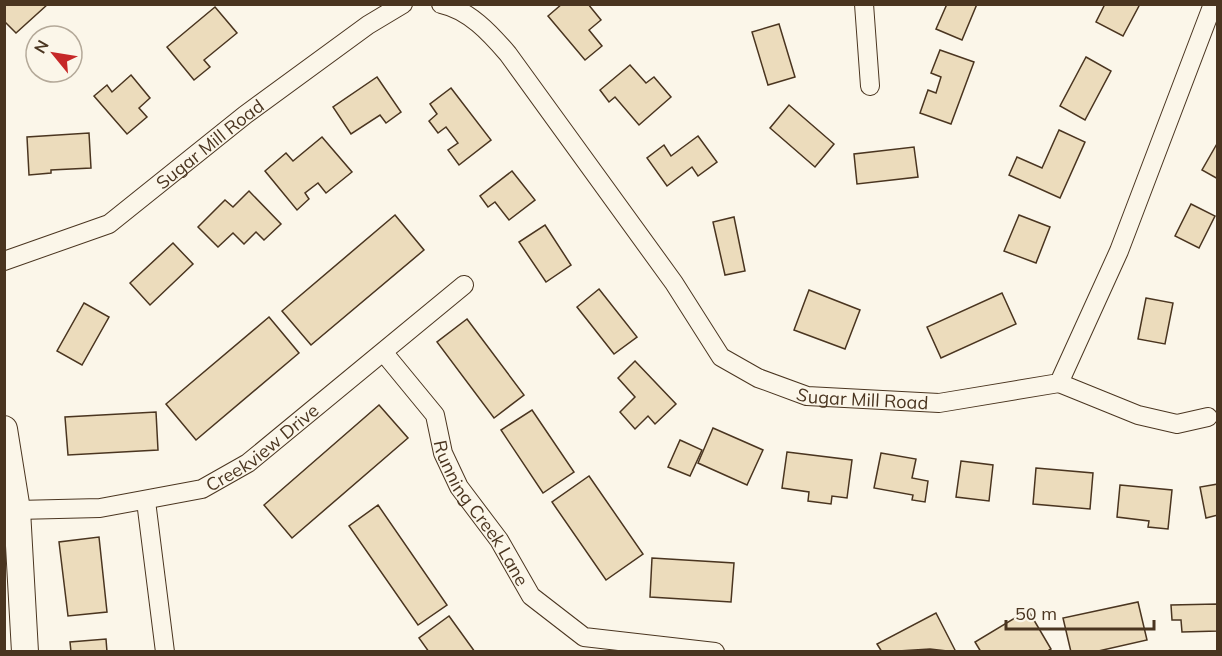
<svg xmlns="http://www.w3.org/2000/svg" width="1222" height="656" font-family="Mulish,sans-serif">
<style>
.building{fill:#ecdcbc;stroke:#4a3520;stroke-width:1.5}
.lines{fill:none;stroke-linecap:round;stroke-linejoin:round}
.minor-casing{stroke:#4a3520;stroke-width:20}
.secondary-casing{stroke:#4a3520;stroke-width:28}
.minor{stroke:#fbf6e9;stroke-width:18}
.secondary{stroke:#fbf6e9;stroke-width:26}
.labels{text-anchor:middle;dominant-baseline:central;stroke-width:4.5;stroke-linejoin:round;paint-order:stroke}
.street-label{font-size:18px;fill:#4a3520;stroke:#fbf6e9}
</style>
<rect width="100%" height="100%" fill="#fbf6e9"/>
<!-- building -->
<g class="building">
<polygon points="4,4 48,4 16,33 4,21"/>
<polygon points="562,4 588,4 601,20 589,30 602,46 585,60 548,16"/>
<polygon points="947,4 977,4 962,40 936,29"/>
<polygon points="1105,4 1140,4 1123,36 1096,22"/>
<polygon points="215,7 237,33 204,60 210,67 194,80 167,47"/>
<polygon points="779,24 795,77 768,85 752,32"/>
<polygon points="940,50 974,62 951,124 920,113 928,90 936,93 941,77 931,73"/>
<polygon points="1086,57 1111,71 1085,120 1060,106"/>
<polygon points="630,65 646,83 654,77 671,97 639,125 615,97 609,102 600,90"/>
<polygon points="131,75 150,98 139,108 147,117 127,134 94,96 107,85 112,92"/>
<polygon points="377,77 401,112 386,123 380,115 351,134 333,107"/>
<polygon points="451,88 491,140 459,165 448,150 458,143 446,127 438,133 429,121 437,114 430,104"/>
<polygon points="789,105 834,144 815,167 770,128"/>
<polygon points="1059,130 1085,142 1060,198 1009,175 1017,157 1042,168"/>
<polygon points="89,133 91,168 51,170 51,173 29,175 27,137"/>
<polygon points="698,136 717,162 698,176 692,167 667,186 647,158 664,145 671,156"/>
<polygon points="322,137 352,172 326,193 318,183 305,193 309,199 297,210 265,171 286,153 293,161"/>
<polygon points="1218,142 1218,179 1202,170"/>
<polygon points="914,147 918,177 857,184 854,154"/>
<polygon points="512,171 535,200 509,220 495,202 488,207 480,196"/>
<polygon points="249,191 281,224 264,240 256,232 244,244 233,233 218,247 198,227 225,200 233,207"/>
<polygon points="1191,204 1215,216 1199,248 1175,236"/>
<polygon points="395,215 424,250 311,345 282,311"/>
<polygon points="1019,215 1050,227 1036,263 1004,251"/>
<polygon points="734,217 745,271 725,275 713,222"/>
<polygon points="545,225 571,265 546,282 519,242"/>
<polygon points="173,243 193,264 150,305 130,283"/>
<polygon points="599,289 637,337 614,354 577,307"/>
<polygon points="809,290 860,310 845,349 794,330"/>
<polygon points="1002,293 1016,324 941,358 927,327"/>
<polygon points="1146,298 1173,303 1165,344 1138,339"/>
<polygon points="84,303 109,317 82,365 57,351"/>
<polygon points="269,317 299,353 196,440 166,404"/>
<polygon points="467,319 524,395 494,418 437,342"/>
<polygon points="635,361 676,404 655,424 648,416 635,429 620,412 635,397 618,378"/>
<polygon points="379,405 408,438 292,538 264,505"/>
<polygon points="532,410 574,472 543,493 501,430"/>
<polygon points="156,412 158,450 68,455 65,417"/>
<polygon points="713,428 763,450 747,485 698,463"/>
<polygon points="680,440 702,450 690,476 668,467"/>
<polygon points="787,452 852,460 847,498 832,496 831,504 808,501 809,492 782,488"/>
<polygon points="881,453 916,459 912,478 928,481 925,502 912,500 913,495 874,488"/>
<polygon points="961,461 993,465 989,501 956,497"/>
<polygon points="1036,468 1093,473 1090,509 1033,504"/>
<polygon points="589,476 643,554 606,580 552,502"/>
<polygon points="1218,484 1218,515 1206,518 1200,487"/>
<polygon points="1120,485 1172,490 1168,529 1148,527 1149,521 1117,517"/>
<polygon points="378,505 447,605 418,625 349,526"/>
<polygon points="99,537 107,612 68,616 59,542"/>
<polygon points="652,558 734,563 731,602 650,597"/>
<polygon points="1138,602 1147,640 1094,652 1071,652 1063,618"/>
<polygon points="1217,604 1218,631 1182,632 1181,620 1172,620 1171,605"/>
<polygon points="1028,610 1051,649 1046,652 981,652 975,642"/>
<polygon points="936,613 956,652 930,649 882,652 877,644"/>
<polygon points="449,616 475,652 429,652 419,638"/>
<polygon points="106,639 107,652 71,652 70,642"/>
</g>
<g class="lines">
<!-- minor casing -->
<g class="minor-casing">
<g id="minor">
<path id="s1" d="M441,4C469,10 490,33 508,54L674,283L721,357L758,378L807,396L939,403L1059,383L1119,251L1213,4"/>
<polyline points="864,4 870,86"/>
<path id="s2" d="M4,261L109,224L245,115L368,25L403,4"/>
<path id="s3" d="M384,353L435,415L443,453L459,487L499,540L531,596L584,637L715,652"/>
<polyline points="1059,383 1138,415 1177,424 1208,417"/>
<polyline points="146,501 165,652"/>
<path id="s4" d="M17,510L100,508L202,489L248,463L464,285"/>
</g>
</g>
<!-- secondary casing -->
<g class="secondary-casing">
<polyline id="secondary" points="4,429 17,510 25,652"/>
</g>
<!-- minor -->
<use href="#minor" class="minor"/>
<!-- secondary -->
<use href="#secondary" class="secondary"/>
</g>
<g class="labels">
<!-- street labels -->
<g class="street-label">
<text stroke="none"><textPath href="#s2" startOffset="240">Sugar Mill Road</textPath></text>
<text stroke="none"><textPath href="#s1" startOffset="606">Sugar Mill Road</textPath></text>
<text stroke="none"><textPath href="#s4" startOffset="260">Creekview Drive</textPath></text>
<text stroke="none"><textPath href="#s3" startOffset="190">Running Creek Lane</textPath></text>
</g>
</g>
<!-- border -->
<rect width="1222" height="656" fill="none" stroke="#4a3520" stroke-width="12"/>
<!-- north arrow -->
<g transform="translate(54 54) rotate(300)"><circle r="28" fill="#fbf6e9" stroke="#b4a999" stroke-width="1.5"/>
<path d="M0-4.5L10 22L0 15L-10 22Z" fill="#c62828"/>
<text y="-9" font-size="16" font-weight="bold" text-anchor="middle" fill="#4a3520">N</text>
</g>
<!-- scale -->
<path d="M1006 620v9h148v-9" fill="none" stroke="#4a3520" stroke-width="3"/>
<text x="1015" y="620" font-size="18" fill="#4a3520" stroke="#fbf6e9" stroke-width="4.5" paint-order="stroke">50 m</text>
</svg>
